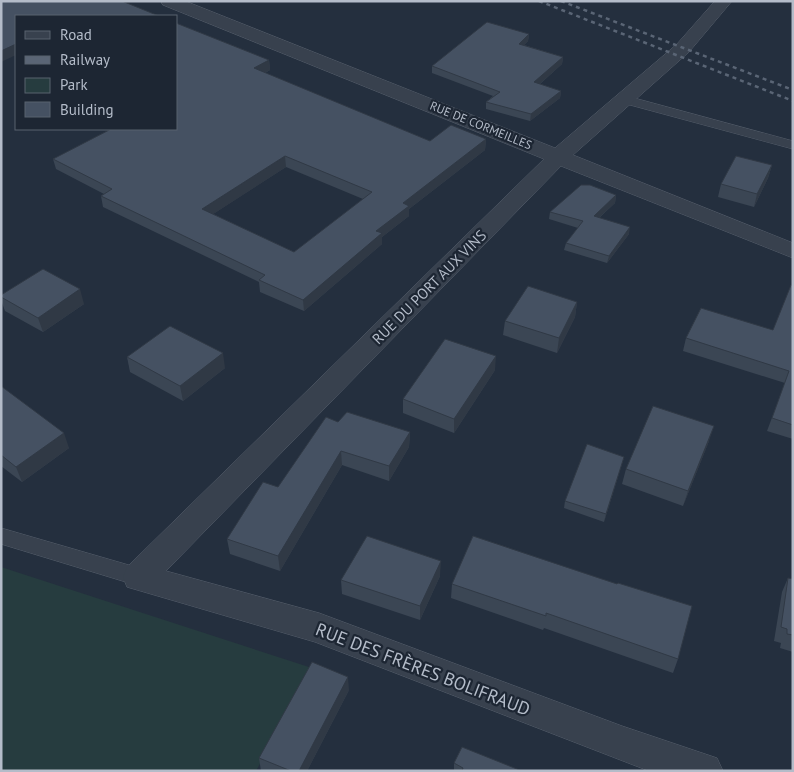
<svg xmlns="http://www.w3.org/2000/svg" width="794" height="772" font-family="'PT Sans',sans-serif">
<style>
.green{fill:#263c3f}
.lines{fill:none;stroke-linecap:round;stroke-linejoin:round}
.service-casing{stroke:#565f6c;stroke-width:1}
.minor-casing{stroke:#565f6c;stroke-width:1}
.service{fill:#38414e;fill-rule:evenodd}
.minor{fill:#38414e;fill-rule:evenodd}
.rail{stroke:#5a6575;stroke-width:2.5;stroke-dasharray:4 4;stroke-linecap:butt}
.wall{fill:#3b4654;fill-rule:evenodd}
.shaded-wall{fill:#303945}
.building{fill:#455162;stroke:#303945;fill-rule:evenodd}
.labels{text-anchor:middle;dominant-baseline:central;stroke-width:4.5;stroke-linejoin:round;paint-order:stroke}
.far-street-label{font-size:12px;fill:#b4bcc9;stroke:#1d2633}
.street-label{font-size:15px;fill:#b4bcc9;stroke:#1d2633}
.near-street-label{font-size:18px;fill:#b4bcc9;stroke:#1d2633}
</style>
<rect width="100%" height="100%" fill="#242f3e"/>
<!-- green -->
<polygon class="green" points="1,567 312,668 256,771 1,771"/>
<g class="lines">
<!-- service casing -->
<g class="service-casing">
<g id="service">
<polygon points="623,95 793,141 793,149 619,102 617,99"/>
<polygon points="1,528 139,568 146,571 149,577 146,583 139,586 1,544"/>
</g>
</g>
<!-- minor casing -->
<g class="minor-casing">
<polygon id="minor" points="161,1 185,1 555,148 677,44 715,1 732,1 689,52 573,155 793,243 793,258 561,166 166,571 319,613 622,726 717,758 723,771 649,771 315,642 127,587 123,577 127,567 544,159 163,5"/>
</g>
<!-- service -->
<use href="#service" class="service"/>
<!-- minor -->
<use href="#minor" class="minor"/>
<!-- rail -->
<g class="rail">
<polyline points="539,1 793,101"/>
<polyline points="561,1 793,90"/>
</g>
</g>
<!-- wall -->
<g class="wall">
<polygon points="529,34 528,41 524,45 563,57 562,64 540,84 561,91 560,98 530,121 486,109 486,102 493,96 432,73 432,66"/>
<path d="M269,60L270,70L265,73L430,141L486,139L485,150L409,209V216L382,237V244L304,311L260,292L259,282L103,207L101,196L104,194L56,169L53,159ZM286,167L363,199L294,252L213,214Z"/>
<polygon points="772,165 768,178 754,207 718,197 721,184"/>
<polygon points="616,195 615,203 599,218 629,234 607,263 564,250 566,243 578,228 549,219 550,212"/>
<polygon points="793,286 793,439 767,431 785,383 683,351 686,338 773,330"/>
<polygon points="1,295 84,304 43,332 5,311 1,300"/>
<polygon points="577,302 575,317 557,353 503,335 505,321"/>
<polygon points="127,357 225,368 183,401 130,372"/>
<polygon points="495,370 454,433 403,413 403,399"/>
<polygon points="1,386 69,448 22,482 1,466"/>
<polygon points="338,422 410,432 409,447 389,481 342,465 280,571 230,554 227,539 278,487"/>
<polygon points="709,441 683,506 622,484 626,469"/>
<polygon points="624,457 604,522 564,508 565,501"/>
<polygon points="473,536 678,659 673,673 544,628 543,630 451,598 452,584"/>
<polygon points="440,576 420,620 342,594 341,580"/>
<polygon points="788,578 793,579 793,652 780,648 781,643 774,641 782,592"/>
<polygon points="349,690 307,771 261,771 259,758"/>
<polygon points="454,763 522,771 456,771 454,770"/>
</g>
<!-- shaded-wall -->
<g class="shaded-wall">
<polygon points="529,34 528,41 519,51 519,44"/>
<polygon points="16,44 16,55 1,62 1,51"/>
<polygon points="563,57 562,64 534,89 534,82"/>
<polygon points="269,60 270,70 255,78 254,68"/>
<polygon points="561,91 560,98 530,121 531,114"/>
<polygon points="486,139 485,150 409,209 409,216 382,237 382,244 304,311 303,300 376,231 403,203"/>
<polygon points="285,156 286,167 204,220 202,209"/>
<polygon points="772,165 768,178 754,207 757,194"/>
<polygon points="616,195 615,203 593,223 594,216"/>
<polygon points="630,227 629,234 607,263 609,256"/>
<polygon points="80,289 84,304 43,332 38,318"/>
<polygon points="577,302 575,317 557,353 559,338"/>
<polygon points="223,353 225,368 183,401 180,386"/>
<polygon points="496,356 495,370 454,433 454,419"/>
<polygon points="714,426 709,441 683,506 688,491"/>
<polygon points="410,432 409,447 389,481 389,466"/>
<polygon points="64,433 69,448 22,482 16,467"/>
<polygon points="341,451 342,465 280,571 278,556"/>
<polygon points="624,457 622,464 604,522 606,514"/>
<polygon points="441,561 440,576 420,620 420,606"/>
<polygon points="348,677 349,690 307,771 299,771"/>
</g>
<!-- building -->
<g class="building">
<polygon points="1,1 122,1 159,16 16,16 16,44 1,51"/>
<polygon points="487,22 529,34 519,44 563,57 534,82 561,91 531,114 486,102 500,92 432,66"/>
<path d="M176,23L269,60L254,68L430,141L451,125L486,139L403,203L409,206L376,231L382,233L303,300L259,280L265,275L101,196L112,189L53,159L111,129H176ZM285,156L372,192L294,252L202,209Z"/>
<polygon points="736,156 772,165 757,194 721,184"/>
<polygon points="581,185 590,185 616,195 594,216 630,227 609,256 566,243 583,221 550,212"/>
<polygon points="43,269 80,289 38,318 1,297 1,295"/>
<polygon points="791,285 793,286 793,425 772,418 789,371 686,338 701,308 773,330"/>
<polygon points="528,286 577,302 559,338 505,321"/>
<polygon points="170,326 223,353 180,386 127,357"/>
<polygon points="445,339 496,356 454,419 403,399"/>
<polygon points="1,386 64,433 16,467 1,455"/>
<polygon points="653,406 714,426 688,491 626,469"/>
<polygon points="347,412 410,432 389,466 341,451 278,556 227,539 263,482 278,487 326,417 338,422"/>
<polygon points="587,444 624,457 606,514 565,501"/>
<polygon points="367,536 441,561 420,606 341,580"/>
<polygon points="473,536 617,584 618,583 692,606 678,659 546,613 546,616 452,584"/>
<polygon points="788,578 793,579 793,635 787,634 787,629 781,627"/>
<polygon points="312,662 348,677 299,771 291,771 259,758"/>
<polygon points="462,747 522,771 462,771 463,768 454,763"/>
</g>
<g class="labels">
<!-- far-street labels -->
<g class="far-street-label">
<text transform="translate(481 125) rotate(22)">RUE DE CORMEILLES</text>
</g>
<!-- street labels -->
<g class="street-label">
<text transform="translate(429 287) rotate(-45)">RUE DU PORT AUX VINS</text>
</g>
<!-- near-street labels -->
<g class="near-street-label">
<text transform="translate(423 669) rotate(21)">RUE DES FRÈRES BOLIFRAUD</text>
</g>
</g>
<!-- border -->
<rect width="794" height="772" fill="none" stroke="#b4bcc9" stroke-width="5"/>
<!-- legend -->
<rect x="15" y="15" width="162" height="115" fill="#1d2633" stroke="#59626f"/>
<rect x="25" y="31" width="25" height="8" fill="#38414e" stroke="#59626f"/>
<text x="60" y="40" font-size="15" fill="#b4bcc9">Road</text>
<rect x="25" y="56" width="25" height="8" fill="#5a6575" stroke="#59626f"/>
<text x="60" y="65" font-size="15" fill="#b4bcc9">Railway</text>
<rect x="25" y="78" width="25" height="15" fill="#263c3f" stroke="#59626f"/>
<text x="60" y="90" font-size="15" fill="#b4bcc9">Park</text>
<rect x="25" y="102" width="25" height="15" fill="#455162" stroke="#59626f"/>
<text x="60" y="115" font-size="15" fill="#b4bcc9">Building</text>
</svg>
